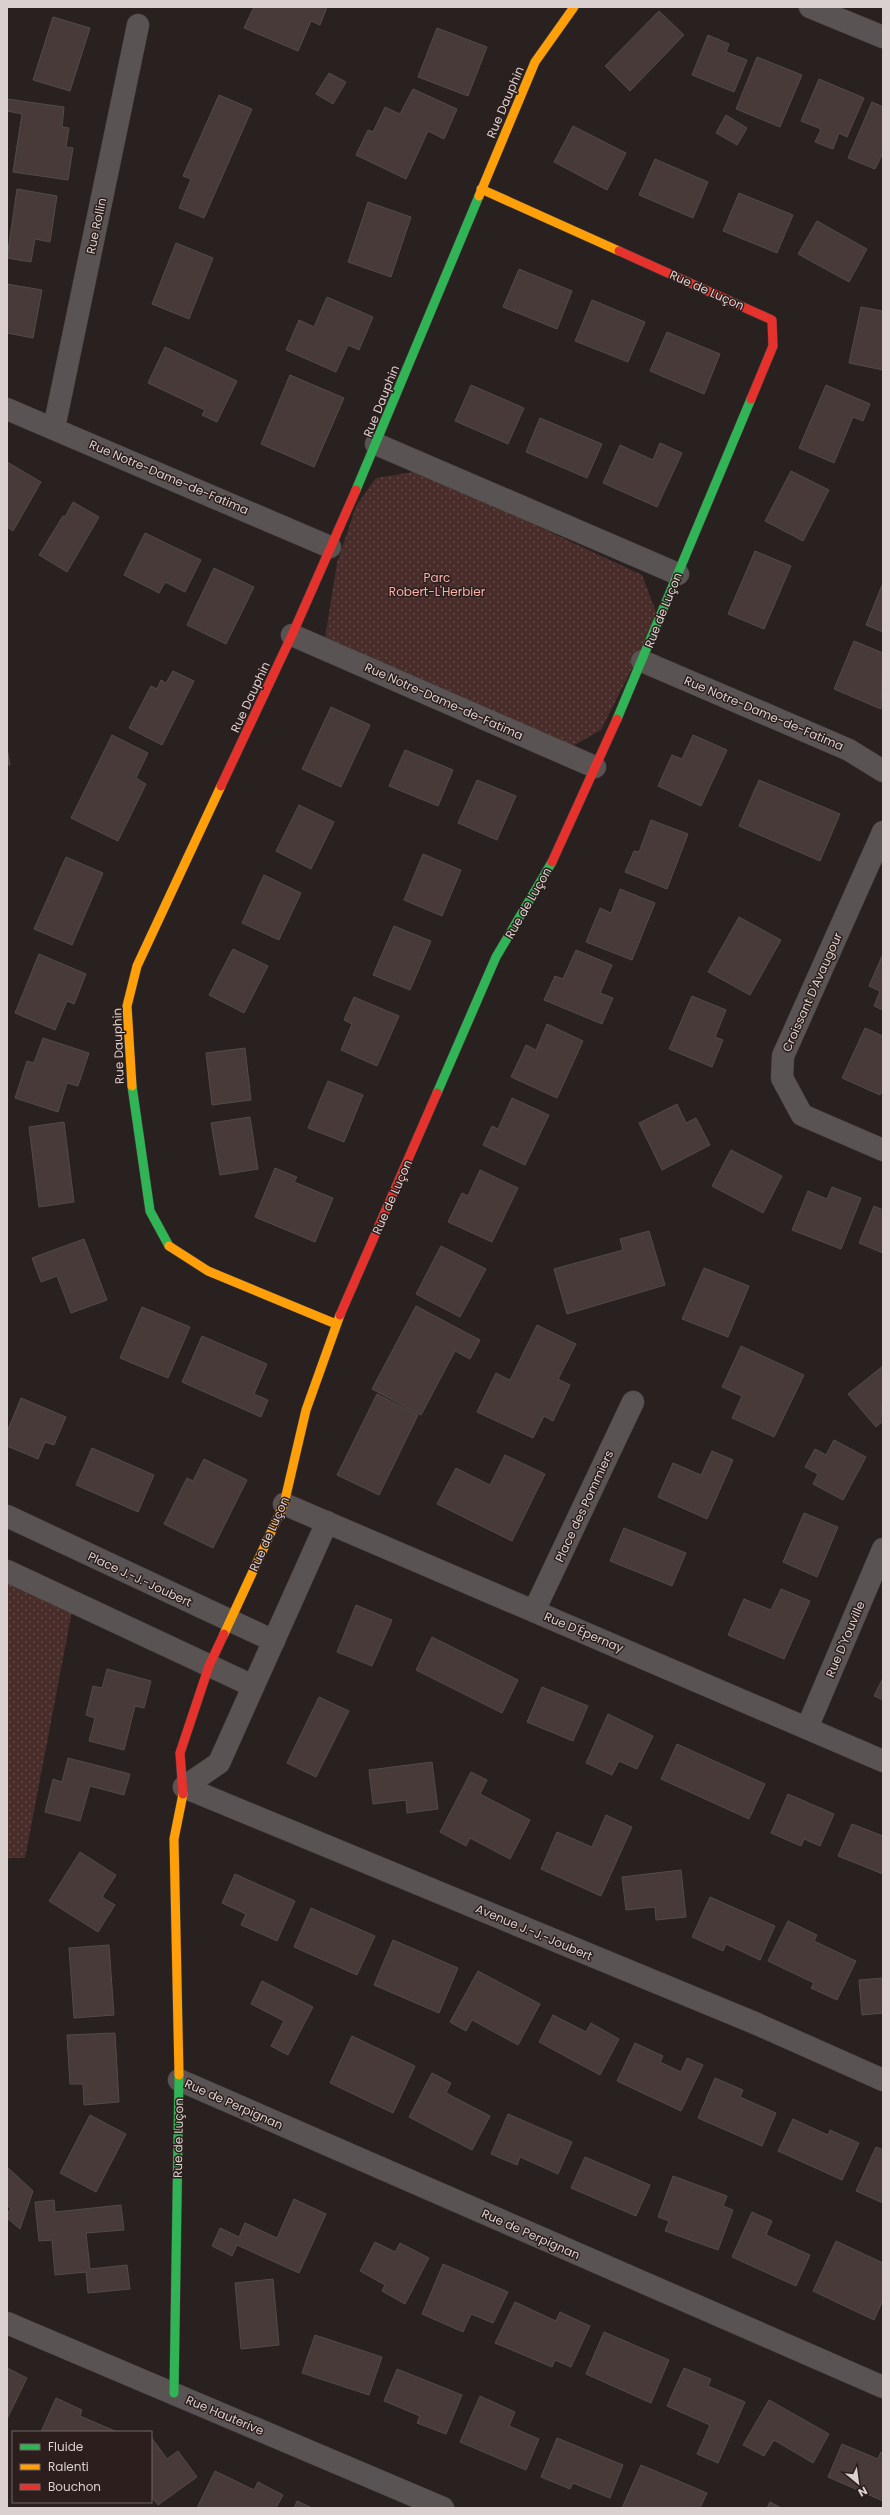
<svg xmlns="http://www.w3.org/2000/svg" width="890" height="2515" font-family="Poppins,sans-serif">
<style>
.green{fill:url(#green-dots)}
.building{fill:#483a39;stroke:#524b4a}
.lines{fill:none;stroke-linecap:round;stroke-linejoin:round}
.street-casing{stroke:#453e3d;stroke-width:23}
.fast-casing{stroke:#453e3d;stroke-width:10}
.slow-casing{stroke:#453e3d;stroke-width:10}
.jam-casing{stroke:#453e3d;stroke-width:10}
.street{stroke:#595453;stroke-width:22}
.fast{stroke:#30b455;stroke-width:9}
.slow{stroke:#ff9f0a;stroke-width:9}
.jam{stroke:#e5322d;stroke-width:9}
.labels{text-anchor:middle;dominant-baseline:central;stroke-width:3;stroke-linejoin:round;paint-order:stroke}
.street-label{font-size:12px;fill:#dad0cf;stroke:#2c1e1c}
.park-label{font-size:12px;fill:#f9b1a9;stroke:#2c1e1c}
</style>
<defs>
<pattern id="green-dots" width="8" height="8" patternUnits="userSpaceOnUse"><rect width="8" height="8" fill="#492d2a"/><path d="M2 2h.1M6 6h.1" fill="none" stroke="#634a48" stroke-width="1.8" stroke-linecap="round"/></pattern>
</defs>
<rect width="100%" height="100%" fill="#282120"/>
<!-- green -->
<g class="green">
<polygon points="420,471 642,575 658,617 601,730 571,747 325,638 337,563 356,506 376,478"/>
<polygon points="7,1578 72,1611 25,1858 7,1858"/>
</g>
<!-- building -->
<g class="building">
<polygon points="254,7 327,7 320,25 311,21 298,51 244,28"/>
<polygon points="659,11 684,35 630,91 605,66"/>
<polygon points="53,17 90,28 70,91 33,80"/>
<polygon points="437,28 487,47 468,96 418,77"/>
<polygon points="708,35 729,44 726,52 747,60 734,92 692,75"/>
<polygon points="757,57 802,75 780,127 736,109"/>
<polygon points="329,73 346,82 333,104 316,94"/>
<polygon points="819,79 864,98 847,137 839,133 833,149 815,142 821,129 801,121"/>
<polygon points="413,89 457,109 444,139 428,131 406,179 356,155 368,130 373,132 385,107 400,114"/>
<polygon points="219,95 252,109 204,218 179,208 191,179 183,176"/>
<polygon points="7,99 64,107 62,127 69,128 66,147 73,148 68,180 13,172 22,114 7,111"/>
<polygon points="872,102 883,107 883,153 875,169 848,158"/>
<polygon points="726,115 747,128 737,145 716,133"/>
<polygon points="573,126 626,153 607,190 554,162"/>
<polygon points="655,159 708,182 693,218 639,195"/>
<polygon points="17,189 57,196 50,242 35,239 31,262 7,258"/>
<polygon points="739,193 793,215 777,253 723,231"/>
<polygon points="368,202 411,217 391,277 348,262"/>
<polygon points="817,221 867,249 849,282 798,254"/>
<polygon points="176,243 213,258 189,319 152,304"/>
<polygon points="519,269 572,291 557,329 503,307"/>
<polygon points="7,284 42,290 33,338 7,333"/>
<polygon points="327,297 373,317 359,350 348,345 336,372 286,350 299,320 314,327"/>
<polygon points="592,300 645,322 628,362 575,341"/>
<polygon points="861,307 883,311 883,370 849,363"/>
<polygon points="667,332 720,354 704,394 650,371"/>
<polygon points="165,347 237,381 217,422 202,415 205,410 148,383"/>
<polygon points="290,375 344,398 314,467 261,444"/>
<polygon points="471,385 524,408 508,444 455,421"/>
<polygon points="826,385 870,404 863,421 853,417 834,463 799,448"/>
<polygon points="540,418 602,444 587,478 526,452"/>
<polygon points="660,443 682,453 657,507 603,483 620,445 653,460"/>
<polygon points="7,462 41,482 13,531 7,527"/>
<polygon points="791,471 829,490 803,541 765,521"/>
<polygon points="73,502 99,517 67,572 39,555 63,516 65,517"/>
<polygon points="145,533 201,560 185,592 165,582 159,593 124,575"/>
<polygon points="755,551 791,566 764,629 728,614"/>
<polygon points="214,568 254,587 226,644 187,625"/>
<polygon points="883,583 883,632 866,625"/>
<polygon points="854,641 883,653 881,709 834,689"/>
<polygon points="173,671 194,681 162,745 129,728 151,686 157,689 161,680 166,683"/>
<polygon points="331,707 370,725 341,787 302,769"/>
<polygon points="112,735 148,753 136,778 146,784 118,841 71,818"/>
<polygon points="693,735 727,750 701,806 658,786 672,755 682,759"/>
<polygon points="7,748 10,765 7,765"/>
<polygon points="405,750 453,770 438,806 389,786"/>
<polygon points="477,780 516,796 497,840 458,823"/>
<polygon points="759,780 840,814 820,861 739,826"/>
<polygon points="299,805 334,822 311,869 276,851"/>
<polygon points="651,820 688,834 667,889 625,872 634,851 639,852"/>
<polygon points="423,854 461,870 442,916 404,900"/>
<polygon points="66,857 103,873 72,945 34,929"/>
<polygon points="264,875 301,893 279,940 242,923"/>
<polygon points="620,889 655,903 632,960 586,942 600,908 611,913"/>
<polygon points="739,917 781,940 750,995 708,972"/>
<polygon points="394,926 431,941 410,990 373,975"/>
<polygon points="233,949 268,966 244,1013 209,995"/>
<polygon points="576,950 612,965 600,993 613,998 602,1024 544,1000 555,976 563,979"/>
<polygon points="39,954 86,974 74,1004 67,1001 55,1030 15,1013"/>
<polygon points="883,954 883,1010 874,1006 880,991 869,986"/>
<polygon points="692,996 726,1010 715,1037 723,1040 712,1067 669,1049"/>
<polygon points="354,997 399,1016 377,1066 341,1050 352,1024 344,1020"/>
<polygon points="547,1024 583,1041 557,1098 511,1077 526,1045 536,1050"/>
<polygon points="865,1028 883,1036 883,1089 880,1095 842,1078"/>
<polygon points="43,1038 89,1053 78,1086 67,1083 58,1112 15,1098 27,1061 34,1063"/>
<polygon points="245,1048 251,1100 212,1105 206,1053"/>
<polygon points="328,1081 363,1095 344,1142 308,1128"/>
<polygon points="512,1098 549,1115 525,1165 483,1145 492,1126 498,1129"/>
<polygon points="677,1104 686,1123 696,1118 710,1145 662,1170 639,1123"/>
<polygon points="250,1117 258,1169 220,1175 211,1123"/>
<polygon points="64,1122 74,1202 39,1207 29,1127"/>
<polygon points="731,1150 782,1176 763,1213 712,1186"/>
<polygon points="275,1168 297,1177 294,1182 333,1198 315,1242 255,1217"/>
<polygon points="480,1170 518,1188 492,1242 448,1222 462,1193 468,1196"/>
<polygon points="832,1187 861,1198 841,1249 792,1230 808,1191 827,1199"/>
<polygon points="874,1206 883,1210 883,1253 859,1243"/>
<polygon points="649,1231 665,1285 567,1314 554,1269 623,1250 620,1239"/>
<polygon points="84,1239 107,1300 71,1313 57,1276 41,1282 32,1258"/>
<polygon points="441,1246 486,1269 460,1317 416,1294"/>
<polygon points="704,1268 749,1286 728,1337 682,1319"/>
<polygon points="416,1306 480,1340 470,1359 455,1351 421,1415 372,1389"/>
<polygon points="142,1307 190,1327 168,1378 120,1358"/>
<polygon points="537,1325 576,1344 558,1379 570,1385 553,1421 544,1416 533,1438 477,1412 496,1373 510,1380"/>
<polygon points="202,1336 267,1364 254,1394 268,1400 261,1417 182,1382"/>
<polygon points="741,1346 804,1375 774,1437 732,1418 742,1396 722,1387"/>
<polygon points="883,1366 883,1406 881,1408 883,1421 876,1427 848,1394"/>
<polygon points="377,1394 418,1415 379,1495 337,1475"/>
<polygon points="21,1398 66,1417 54,1445 45,1442 38,1459 7,1446 7,1432"/>
<polygon points="834,1440 866,1457 843,1500 813,1484 818,1474 805,1467 815,1449 826,1455"/>
<polygon points="92,1448 154,1475 138,1512 76,1485"/>
<polygon points="712,1451 733,1460 707,1519 658,1497 673,1463 701,1475"/>
<polygon points="505,1455 545,1474 512,1541 437,1504 456,1468 490,1485"/>
<polygon points="204,1459 247,1480 213,1548 164,1524 187,1478 193,1481"/>
<polygon points="804,1513 838,1527 817,1577 783,1562"/>
<polygon points="624,1528 686,1553 672,1586 610,1561"/>
<polygon points="781,1589 810,1601 784,1659 728,1635 744,1599 771,1610"/>
<polygon points="356,1605 392,1620 372,1666 337,1652"/>
<polygon points="432,1637 518,1680 502,1713 416,1670"/>
<polygon points="107,1669 151,1681 144,1708 135,1706 124,1750 89,1741 95,1718 86,1715 93,1686 102,1688"/>
<polygon points="883,1678 883,1700 874,1696"/>
<polygon points="542,1687 588,1706 573,1741 527,1722"/>
<polygon points="319,1697 349,1711 316,1777 287,1763"/>
<polygon points="608,1714 653,1736 637,1769 619,1761 612,1775 586,1763"/>
<polygon points="677,1744 765,1784 749,1819 661,1779"/>
<polygon points="68,1758 130,1774 124,1795 90,1786 80,1821 45,1812 53,1779 62,1782"/>
<polygon points="432,1762 438,1809 407,1813 406,1800 373,1804 369,1770"/>
<polygon points="471,1772 487,1780 480,1794 530,1820 510,1859 470,1838 466,1846 440,1832"/>
<polygon points="788,1794 834,1814 820,1846 804,1839 801,1846 771,1833"/>
<polygon points="606,1815 632,1827 601,1896 541,1869 557,1832 592,1847"/>
<polygon points="852,1824 883,1836 883,1874 838,1856"/>
<polygon points="80,1852 116,1875 102,1897 115,1905 98,1932 49,1901"/>
<polygon points="681,1870 686,1917 656,1920 655,1907 626,1910 622,1877"/>
<polygon points="235,1874 295,1901 277,1941 241,1925 246,1914 222,1903"/>
<polygon points="710,1897 775,1926 760,1960 726,1944 723,1951 692,1937"/>
<polygon points="311,1908 375,1936 357,1975 294,1947"/>
<polygon points="788,1921 817,1935 814,1941 856,1961 837,2000 811,1988 814,1983 768,1961"/>
<polygon points="393,1940 458,1968 439,2013 374,1985"/>
<polygon points="109,1945 114,2015 74,2018 69,1948"/>
<polygon points="478,1971 540,2004 518,2045 472,2020 466,2031 450,2022"/>
<polygon points="883,1978 883,2013 862,2015 859,1980"/>
<polygon points="262,1981 313,2007 288,2055 271,2046 284,2021 251,2004"/>
<polygon points="553,2015 586,2032 591,2023 619,2039 600,2075 539,2042"/>
<polygon points="115,2033 119,2102 84,2105 83,2084 70,2084 67,2035"/>
<polygon points="352,2036 415,2066 393,2113 330,2083"/>
<polygon points="635,2043 663,2056 660,2062 681,2072 687,2058 703,2065 681,2111 617,2081"/>
<polygon points="432,2073 451,2083 446,2093 490,2116 472,2150 409,2117"/>
<polygon points="715,2078 743,2090 740,2097 776,2113 762,2146 698,2118"/>
<polygon points="508,2114 572,2142 558,2174 520,2157 517,2165 491,2154"/>
<polygon points="90,2115 126,2134 96,2192 60,2173"/>
<polygon points="793,2119 828,2135 830,2130 859,2143 842,2180 778,2151"/>
<polygon points="876,2147 883,2150 883,2203 856,2191"/>
<polygon points="585,2157 650,2185 636,2216 571,2188"/>
<polygon points="7,2167 33,2191 20,2229 7,2218 7,2213 11,2209 7,2205"/>
<polygon points="673,2176 727,2196 723,2206 733,2210 718,2250 665,2231 669,2221 658,2217"/>
<polygon points="294,2199 326,2214 299,2273 237,2245 232,2256 212,2246 220,2228 239,2237 245,2223 277,2238"/>
<polygon points="54,2200 55,2212 121,2205 124,2230 86,2233 90,2269 127,2265 130,2289 88,2293 86,2272 55,2275 52,2240 39,2241 35,2202"/>
<polygon points="752,2212 772,2221 766,2235 810,2255 796,2286 732,2257"/>
<polygon points="836,2241 883,2263 883,2300 874,2320 813,2291"/>
<polygon points="375,2242 395,2252 400,2243 429,2258 405,2304 382,2291 385,2285 360,2271"/>
<polygon points="443,2264 508,2292 493,2323 471,2314 463,2332 422,2314"/>
<polygon points="273,2279 279,2345 241,2349 235,2283"/>
<polygon points="515,2302 556,2321 560,2312 590,2326 571,2367 555,2360 552,2367 495,2343"/>
<polygon points="604,2332 669,2360 651,2403 586,2374"/>
<polygon points="315,2335 382,2357 369,2395 302,2373"/>
<polygon points="7,2368 27,2378 7,2419"/>
<polygon points="684,2368 711,2379 708,2386 745,2402 718,2463 697,2454 710,2425 667,2406"/>
<polygon points="397,2369 462,2395 446,2434 417,2423 420,2416 384,2401"/>
<polygon points="480,2396 515,2412 509,2426 539,2439 526,2470 460,2442"/>
<polygon points="56,2398 82,2410 80,2416 117,2432 41,2432"/>
<polygon points="769,2400 829,2434 813,2463 774,2440 764,2456 743,2445"/>
<polygon points="151,2437 167,2459 178,2451 197,2477 158,2505 151,2496"/>
<polygon points="557,2438 623,2465 610,2498 573,2483 570,2489 541,2477"/>
<polygon points="842,2444 878,2459 881,2452 883,2453 883,2501 828,2477"/>
<polygon points="641,2465 707,2493 700,2508 622,2508"/>
<polygon points="215,2471 254,2490 258,2482 283,2495 276,2508 197,2508"/>
<polygon points="297,2501 312,2508 294,2508"/>
<polygon points="770,2502 781,2508 767,2508"/>
</g>
<g class="lines">
<!-- street casing -->
<g class="street-casing">
<g id="street">
<polyline points="810,7 883,37"/>
<polyline points="7,409 330,547"/>
<polyline points="54,428 138,25"/>
<polyline points="376,444 678,574"/>
<polyline points="292,635 595,767"/>
<polyline points="642,661 849,750 883,771"/>
<polyline points="883,832 783,1056 782,1078 802,1115 883,1150"/>
<polyline points="284,1504 883,1761"/>
<polyline points="7,1516 274,1641"/>
<polyline points="7,1571 253,1686"/>
<polyline points="534,1611 633,1402"/>
<polyline points="807,1728 883,1549"/>
<polyline points="184,1787 757,2024 883,2080"/>
<polyline points="184,1787 219,1763 327,1522"/>
<polyline points="179,2080 883,2387"/>
<polyline points="7,2323 443,2508"/>
</g>
</g>
<!-- fast casing -->
<g class="fast-casing">
<g id="fast">
<polyline points="356,490 479,196"/>
<polyline points="617,719 751,399"/>
<polyline points="132,1086 150,1211 169,1246"/>
<polyline points="437,1093 496,957 552,862"/>
<polyline points="174,2393 179,2075"/>
</g>
</g>
<!-- slow casing -->
<g class="slow-casing">
<g id="slow">
<polyline points="481,189 619,251"/>
<polyline points="479,196 535,62 574,7"/>
<polyline points="132,1086 127,1006 137,966 221,786"/>
<polyline points="169,1246 208,1271 336,1324"/>
<polyline points="224,1634 284,1504 306,1410 340,1315"/>
<polyline points="179,2075 174,1839 183,1794"/>
</g>
</g>
<!-- jam casing -->
<g class="jam-casing">
<g id="jam">
<polyline points="619,251 772,320 773,346 751,399"/>
<polyline points="221,786 292,635 356,490"/>
<polyline points="552,862 617,719"/>
<polyline points="340,1315 437,1093"/>
<polyline points="183,1794 180,1753 209,1666 224,1634"/>
</g>
</g>
<!-- street -->
<use href="#street" class="street"/>
<!-- fast -->
<use href="#fast" class="fast"/>
<!-- slow -->
<use href="#slow" class="slow"/>
<!-- jam -->
<use href="#jam" class="jam"/>
</g>
<g class="labels">
<!-- street labels -->
<g class="street-label">
<text transform="translate(505 102) rotate(-67)">Rue Dauphin</text>
<text transform="translate(96 226) rotate(-78)">Rue Rollin</text>
<text transform="translate(707 290) rotate(24)">Rue de Luçon</text>
<text transform="translate(381 401) rotate(-68)">Rue Dauphin</text>
<text transform="translate(169 477) rotate(23)">Rue Notre-Dame-de-Fatima</text>
<text transform="translate(663 610) rotate(-68)">Rue de Luçon</text>
<text transform="translate(250 697) rotate(-65)">Rue Dauphin</text>
<text transform="translate(444 701) rotate(24)">Rue Notre-Dame-de-Fatima</text>
<text transform="translate(764 713) rotate(23)">Rue Notre-Dame-de-Fatima</text>
<text transform="translate(528 903) rotate(-60)">Rue de Luçon</text>
<text transform="translate(812 992) rotate(-66)">Croissant D'Avaugour</text>
<text transform="translate(118 1046) rotate(-92)">Rue Dauphin</text>
<text transform="translate(392 1197) rotate(-66)">Rue de Luçon</text>
<text transform="translate(584 1506) rotate(-65)">Place des Pommiers</text>
<text transform="translate(269 1534) rotate(-66)">Rue de Luçon</text>
<text transform="translate(140 1579) rotate(25)">Place J.-J.-Joubert</text>
<text transform="translate(584 1632) rotate(23)">Rue D'Épernay</text>
<text transform="translate(845 1639) rotate(-67)">Rue D'Youville</text>
<text transform="translate(534 1932) rotate(23)">Avenue J.-J.-Joubert</text>
<text transform="translate(234 2104) rotate(24)">Rue de Perpignan</text>
<text transform="translate(178 2138) rotate(-89)">Rue de Luçon</text>
<text transform="translate(531 2234) rotate(24)">Rue de Perpignan</text>
<text transform="translate(225 2415) rotate(23)">Rue Hauterive</text>
</g>
<!-- park labels -->
<g class="park-label">
<text x="437" y="577">Parc<tspan x="437" dy="14">Robert-L'Herbier</tspan></text>
</g>
</g>
<!-- border -->
<rect width="890" height="2515" fill="none" stroke="#dad0cf" stroke-width="16"/>
<!-- legend -->
<rect x="12" y="2431" width="140" height="72" fill="#2c1e1c" stroke="#726564"/>
<rect x="20" y="2444" width="20" height="6" fill="#30b455" stroke="#726564"/>
<text x="48" y="2451" font-size="12" fill="#dad0cf">Fluide</text>
<rect x="20" y="2464" width="20" height="6" fill="#ff9f0a" stroke="#726564"/>
<text x="48" y="2471" font-size="12" fill="#dad0cf">Ralenti</text>
<rect x="20" y="2484" width="20" height="6" fill="#e5322d" stroke="#726564"/>
<text x="48" y="2491" font-size="12" fill="#dad0cf">Bouchon</text>
<!-- north arrow -->
<g transform="translate(858 2483) rotate(151)" stroke="#2c1e1c" stroke-width="3" paint-order="stroke">
<path d="M0-3L7 15L0 10L-7 15Z" fill="#dad0cf"/>
<text y="-6" font-size="11" font-weight="bold" text-anchor="middle" fill="#dad0cf">N</text>
</g>
</svg>
